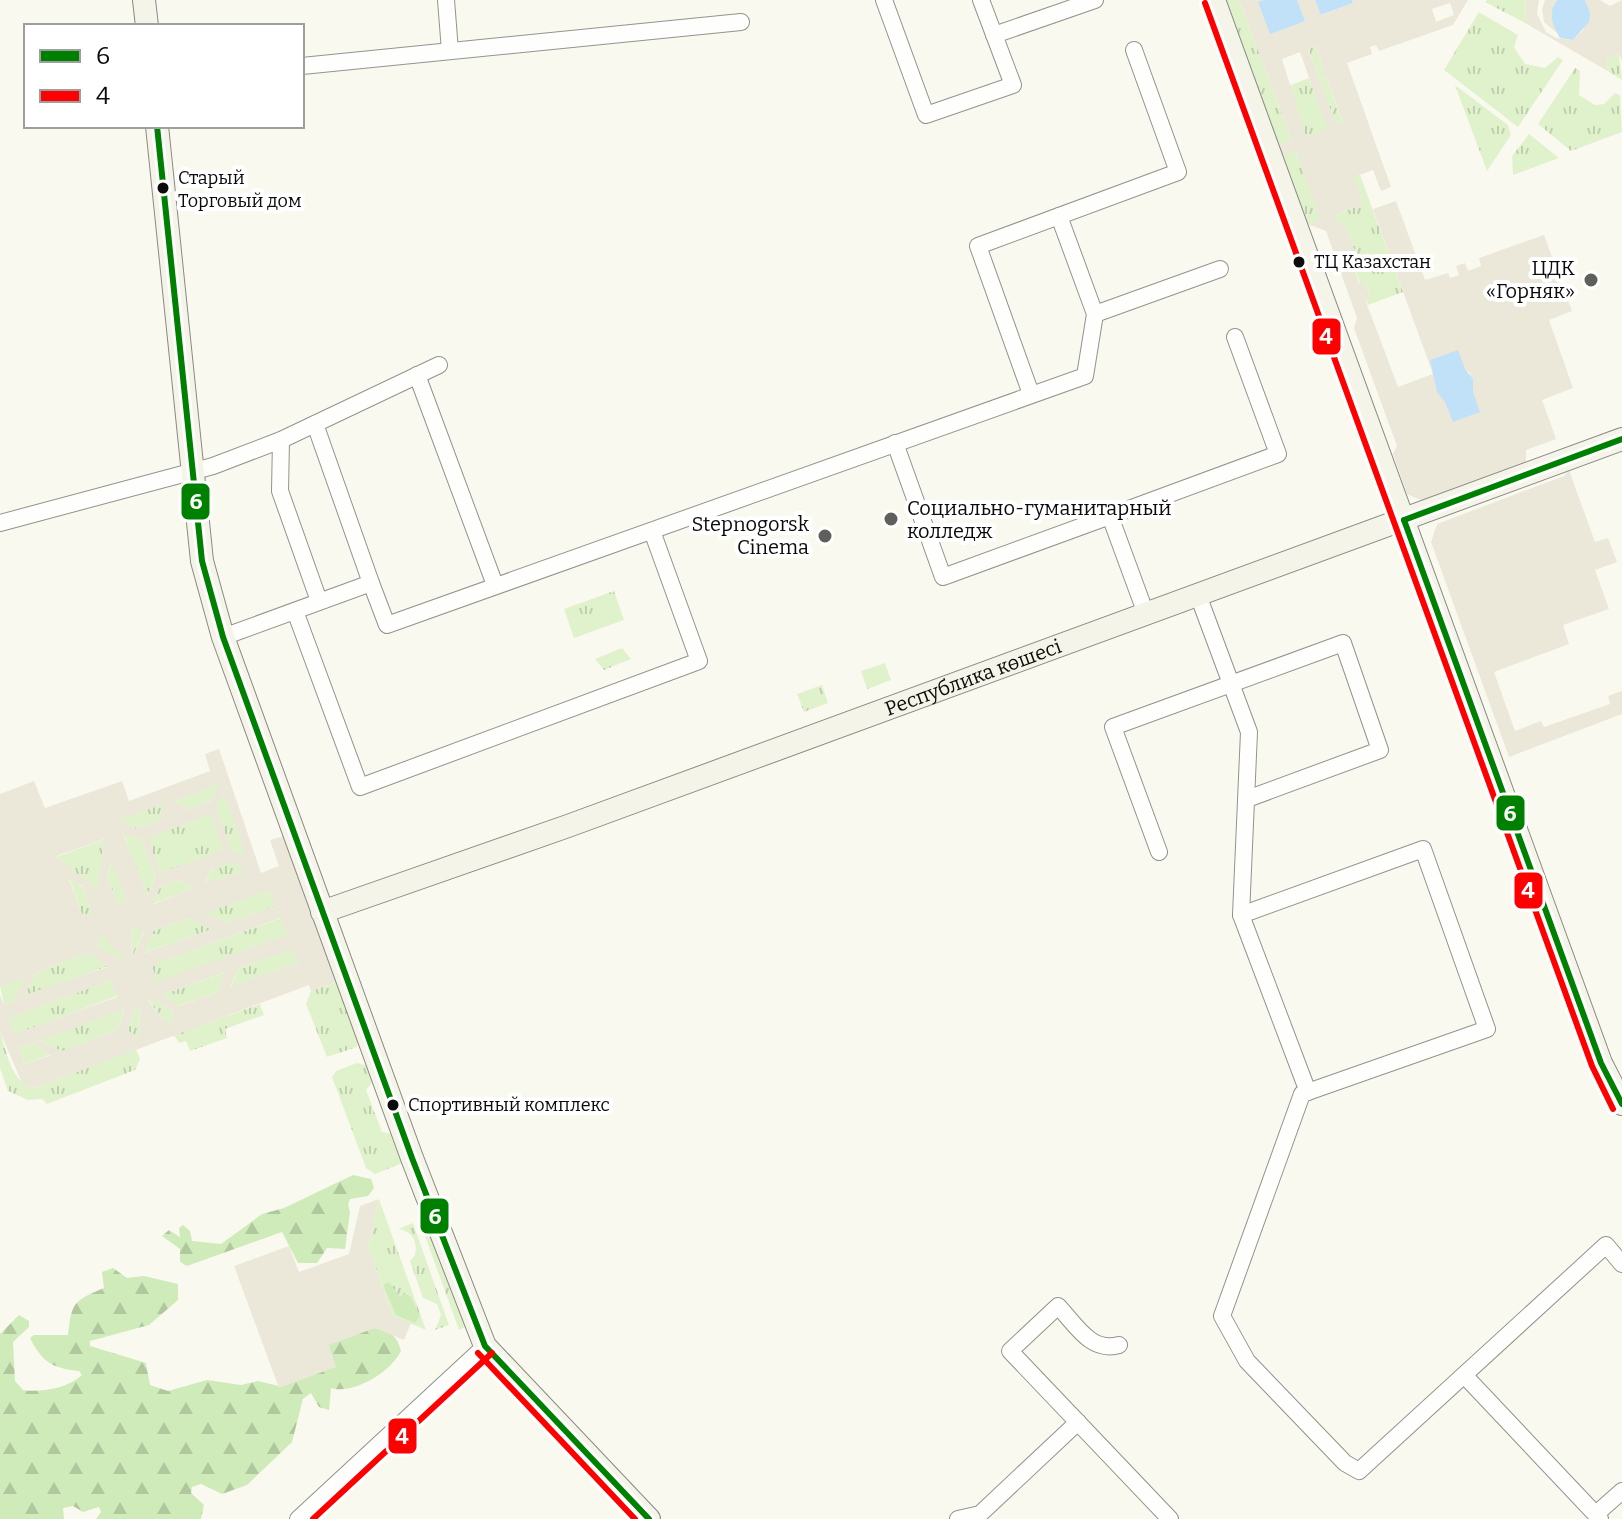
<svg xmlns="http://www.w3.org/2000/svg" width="1622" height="1519" font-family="Bitter,serif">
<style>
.grass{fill:url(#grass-tufts)}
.forest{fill:url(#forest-firs)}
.plaza{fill:#ebe8da;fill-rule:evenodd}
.water{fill:#c1e1f8}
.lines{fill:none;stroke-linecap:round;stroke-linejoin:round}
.street-casing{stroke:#93938e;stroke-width:18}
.secondary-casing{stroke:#8a8985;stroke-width:24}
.street{stroke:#fefefd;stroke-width:16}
.secondary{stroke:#f4f4e8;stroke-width:22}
.bus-1-casing{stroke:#fff;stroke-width:12}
.bus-2-casing{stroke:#fff;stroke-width:12}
.bus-1{stroke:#008000;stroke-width:6}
.bus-2{stroke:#f00;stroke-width:6}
.bus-dot{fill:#0c0c0c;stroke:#fff;stroke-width:3}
.poi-dot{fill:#5f5f5b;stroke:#fff;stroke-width:3}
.labels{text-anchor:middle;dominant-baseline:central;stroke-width:8;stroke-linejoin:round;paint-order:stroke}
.bus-label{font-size:18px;fill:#0c0c0c;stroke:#fff;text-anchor:start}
.poi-label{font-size:20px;fill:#0c0c0c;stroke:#fff;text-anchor:end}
.street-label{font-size:20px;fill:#0c0c0c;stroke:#fff}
.line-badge{stroke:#fff;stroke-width:3}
.badge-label{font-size:22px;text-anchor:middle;font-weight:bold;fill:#fff}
</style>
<defs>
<pattern id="grass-tufts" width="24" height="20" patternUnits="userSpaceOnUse" patternTransform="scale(2)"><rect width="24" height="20" fill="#e0f2cc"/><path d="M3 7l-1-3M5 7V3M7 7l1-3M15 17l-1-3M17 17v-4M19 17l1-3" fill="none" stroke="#bfceae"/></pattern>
<pattern id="forest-firs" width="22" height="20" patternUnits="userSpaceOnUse" patternTransform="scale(2)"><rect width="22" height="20" fill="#cfebba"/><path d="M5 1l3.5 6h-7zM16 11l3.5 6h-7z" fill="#b1c89f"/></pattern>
</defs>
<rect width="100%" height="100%" fill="#faf9ef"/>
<!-- grass -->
<g class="grass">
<polygon points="1226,0 1239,0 1292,140 1279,145"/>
<polygon points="1487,0 1526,0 1525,23 1485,2"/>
<polygon points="1479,12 1518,35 1514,47 1525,64 1545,68 1558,57 1563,60 1518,127 1444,70"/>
<polygon points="1315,46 1343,124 1336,126 1308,48"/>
<polygon points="1619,54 1622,80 1606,70 1607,58"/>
<polygon points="1575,68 1580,71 1579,95 1595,105 1604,104 1615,93 1620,95 1622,132 1571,151 1538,124"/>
<polygon points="1309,78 1328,129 1306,137 1288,86"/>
<polygon points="1455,85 1508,125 1511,135 1487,171"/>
<polygon points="1529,134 1559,158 1513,175 1512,156"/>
<polygon points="1296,151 1321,220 1308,224 1283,155"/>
<polygon points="1360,175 1403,292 1368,305 1365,298 1370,296 1365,282 1360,283 1352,262 1358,260 1345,224 1339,227 1335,215 1363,204 1353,177"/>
<polygon points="614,591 624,620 574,638 564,609"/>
<polygon points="622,648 631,659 604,670 595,659"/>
<polygon points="885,663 891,680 867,689 861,671"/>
<polygon points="822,685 828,703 804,712 797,694"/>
<polygon points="220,783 213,800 188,809 174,801"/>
<polygon points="224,792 246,856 231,851 216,809"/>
<polygon points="165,803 158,821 135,829 118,820"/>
<polygon points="211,814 224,850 160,874 147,838"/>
<polygon points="123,832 142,840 156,877 146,897"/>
<polygon points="105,839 97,890 56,857"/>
<polygon points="112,860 127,901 118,905 107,877"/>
<polygon points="231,861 247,870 205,885 211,869"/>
<polygon points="69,877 83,887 93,914 83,917"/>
<polygon points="180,880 196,888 152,904 160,887"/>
<polygon points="269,889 276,906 228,923 204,913"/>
<polygon points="189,918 213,929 143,953 153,931"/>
<polygon points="281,918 288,935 157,982 151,965"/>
<polygon points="131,923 144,931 132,958"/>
<polygon points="101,932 125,961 121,962 97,946"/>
<polygon points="293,948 298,963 230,988 239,968"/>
<polygon points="88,953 108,966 24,997 35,973"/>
<polygon points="226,972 218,992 178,1006 161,995"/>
<polygon points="25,976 15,1001 4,1005 0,986"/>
<polygon points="111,980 117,996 14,1035 8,1018"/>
<polygon points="337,982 359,1040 357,1047 327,1057 306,1004 311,991"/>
<polygon points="152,999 173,1011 171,1028 148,1000"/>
<polygon points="140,1004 139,1039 128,1031 135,1006"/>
<polygon points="260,1004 264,1015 225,1029 227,1038 190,1051 186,1041 179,1043 174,1035"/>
<polygon points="124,1008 118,1030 61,1052 39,1040"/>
<path d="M0,1032C7,1052 11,1083 34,1088L136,1049L140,1059L135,1070L47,1104L42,1099L28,1100L8,1091L0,1068Z"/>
<polygon points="34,1043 52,1054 25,1064 19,1048"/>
<polygon points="357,1063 369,1066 374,1080 366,1090 382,1132 395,1135 405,1162 375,1174 366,1168 332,1077 336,1071"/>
<polygon points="379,1199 426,1330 393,1316 368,1247"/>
<polygon points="423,1212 466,1327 459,1330 417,1214"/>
<path d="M413,1223L449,1325L435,1330L441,1315L437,1304L423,1298L410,1261L415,1255C418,1241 412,1231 398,1229Z"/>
</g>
<!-- forest -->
<g class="forest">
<polygon points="353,1175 371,1179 374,1188 368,1196 350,1199 348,1204 350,1212 345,1249 327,1248 317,1263 298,1263 282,1232 187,1266 180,1262 180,1249 162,1236 169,1230 180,1237 179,1228 183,1225 190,1231 192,1241 221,1244 262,1214 284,1208"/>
<path d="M113,1268L127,1278L144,1276L178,1284V1300L149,1325L90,1341V1346L146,1363L150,1385L168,1391L207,1380L241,1385L258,1381L279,1386L288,1362C316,1349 389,1300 401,1351C391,1372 353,1395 331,1388L329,1410L319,1407L311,1393L303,1399L292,1442L247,1485L222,1494L201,1484L192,1487L191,1493L204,1505L201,1519H96L101,1512L99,1507L83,1512L73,1506L63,1508L64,1519H0V1334L19,1315L29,1321V1327L13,1342L15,1381L23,1390C41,1393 68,1388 82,1375L79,1371C52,1368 43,1363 30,1338L34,1335H68C72,1302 73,1301 104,1288L102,1272Z"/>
<polygon points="389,1282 400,1297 404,1293 411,1297 420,1316 415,1323 396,1315 383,1285"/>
</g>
<!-- plaza -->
<g class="plaza">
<path d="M1239,0H1264L1259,2L1305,21L1297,0H1315L1322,15L1353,3L1352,0H1468L1453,25L1379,51L1376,45L1370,47L1372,54L1347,63L1391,187L1381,191L1373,170L1354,177L1363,204L1335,215L1339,226L1345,224L1358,260L1352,262L1359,283L1365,282L1370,297L1365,299L1398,387L1433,374L1373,209L1396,201L1425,280L1448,273L1450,278L1459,275L1456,266L1465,263L1468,271L1481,266L1479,258L1544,235L1572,311L1549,320L1573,388L1542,400L1556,439L1526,450V464L1425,502L1407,494L1393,454L1397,446L1354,328L1357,318L1326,231L1308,224L1320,220L1296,151L1283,155L1279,145L1292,140ZM1450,3L1454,15L1436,22L1432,9ZM1315,46L1343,123L1337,126L1308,49ZM1300,52L1327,129L1306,136L1282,59ZM1465,369L1470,373L1473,392L1445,402L1435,386L1437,379Z"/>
<polygon points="1526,0 1539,0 1537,14 1546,32 1556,38 1573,40 1583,30 1590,12 1585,0 1600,0 1610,6 1622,0 1622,62 1619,54 1607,58 1606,70 1525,23"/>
<polygon points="1545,0 1557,0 1553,5 1557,33 1544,22 1542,9"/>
<polygon points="1569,470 1595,542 1608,538 1617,562 1595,570 1609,609 1563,625 1569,644 1494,672 1515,731 1541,721 1544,727 1610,704 1608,696 1622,691 1622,714 1509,757 1431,542 1437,524 1564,476"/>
<path d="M219,749L261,873L279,866L270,840L284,836L337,982L311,991L309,985L34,1088L23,1085L0,1032V995L4,1005L14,1001L24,978L0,986V794L34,781L45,808L122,781L129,801L210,771L205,754ZM219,784L213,800L188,809L174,801ZM224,793L245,855L232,851L216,809ZM164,804L158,821L135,829L119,820ZM211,814L223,850L160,873L148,838ZM123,833L142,840L156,877L147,896ZM104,839L97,889L56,857L57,856ZM111,862L127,901L118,904L107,877ZM231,862L246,870L205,884L211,869ZM69,879L83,886L92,914L83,917ZM180,880L195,888L154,904L160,887ZM269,890L275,906L228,923L205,913ZM189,918L212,929L144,953L153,931ZM280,918L287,935L157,981L152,965ZM131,924L144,932L132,958ZM101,933L124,960V961L97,946ZM293,949L298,963L230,987L239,968ZM88,953L107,967L25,995L35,973ZM225,972L218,992L179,1006L162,995ZM111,980L117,997L14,1034L9,1018ZM151,999L173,1011L171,1027L148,1001ZM140,1005L139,1038L128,1031L135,1006ZM124,1009L118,1030L62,1051L40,1041ZM34,1043L51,1055L25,1064L19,1048Z"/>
<polygon points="379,1199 368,1247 393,1316 411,1323 404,1340 375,1328 329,1345 336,1367 279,1388 234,1266 289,1246 299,1272 349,1254 360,1206"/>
</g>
<!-- water -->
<g class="water">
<polygon points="1264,0 1297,0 1305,21 1270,34 1258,2"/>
<polygon points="1315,0 1352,0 1353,3 1321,15"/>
<path d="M1557,0H1585L1590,12L1589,22L1573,40L1560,38C1553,26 1547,13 1557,0Z"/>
<polygon points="1458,350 1465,369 1473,379 1473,392 1480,412 1453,422 1445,402 1437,392 1430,360"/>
</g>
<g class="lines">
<!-- street casing -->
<g class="street-casing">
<g id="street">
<polyline points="446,0 450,51"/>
<polyline points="884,0 926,115 1013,85 981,0"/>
<polyline points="994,35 1095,0"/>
<polyline points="302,66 741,22"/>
<polyline points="1095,314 1220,269"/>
<polyline points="417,375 495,585"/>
<polyline points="1031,394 978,246 1178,172 1134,50"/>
<polyline points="315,424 371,583"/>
<polyline points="281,440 280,491 319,601"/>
<polyline points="895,443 943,577 1110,516 1146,614"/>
<polyline points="1110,516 1278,454 1235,337"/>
<polyline points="0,523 213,466 281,440 439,365"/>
<polyline points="1198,595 1249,732 1241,915 1308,1092"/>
<polyline points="295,611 360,787 699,661 652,531"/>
<polyline points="223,637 371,583 387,625 1085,376 1095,314 1059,216"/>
<polyline points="1159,852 1113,727 1343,643 1380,750 1247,799"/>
<polyline points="1241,915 1423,849 1487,1029 1302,1094 1222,1316 1247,1361 1345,1463 1359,1471 1606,1245 1622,1264"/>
<path d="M1119,1345C1091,1353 1076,1325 1058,1306L1010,1351L1170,1519"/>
<polyline points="1464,1375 1600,1519"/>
<polyline points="1596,1514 1622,1491"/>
<polyline points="298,1519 485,1346"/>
<polyline points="958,1519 980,1514 1078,1422"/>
</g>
</g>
<!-- secondary casing -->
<g class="secondary-casing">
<g id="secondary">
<polyline points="144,0 147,26"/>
<polyline points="1214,0 1601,1063 1622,1104"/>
<polyline points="157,126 202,561 223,637 412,1158 485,1346 649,1519"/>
<path id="s1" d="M322,912L568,826L1622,439"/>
</g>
</g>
<!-- street -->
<use href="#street" class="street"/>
<!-- secondary -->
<use href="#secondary" class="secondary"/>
<!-- bus-1 casing -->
<g class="bus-1-casing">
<g id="bus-1">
<polyline points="157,126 202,561 223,637 412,1158 485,1346 649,1519"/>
<polyline points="1404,520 1601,1063 1622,1104"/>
<polyline points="1404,520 1622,439"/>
</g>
</g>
<!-- bus-2 casing -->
<g class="bus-2-casing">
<g id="bus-2">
<polyline points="1205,3 1592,1066 1613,1109"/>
<polyline points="478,1353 635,1519"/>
<polyline points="313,1519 492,1353"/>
</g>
</g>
<!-- bus-1 -->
<use href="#bus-1" class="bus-1"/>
<!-- bus-2 -->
<use href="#bus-2" class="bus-2"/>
</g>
<!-- markers -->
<g class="bus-dot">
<circle cx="163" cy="188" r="7"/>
<circle cx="1299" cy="262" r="7"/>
<circle cx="393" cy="1105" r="7"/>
</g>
<g class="poi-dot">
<circle cx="1591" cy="280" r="8"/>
<circle cx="891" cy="519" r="8"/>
<circle cx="825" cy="536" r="8"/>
</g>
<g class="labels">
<!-- bus labels -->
<g class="bus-label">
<text x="178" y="178">Старый<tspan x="178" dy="23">Торговый дом</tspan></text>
<text x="1314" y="262">ТЦ Казахстан</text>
<text x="408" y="1105">Спортивный комплекс</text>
</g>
<!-- poi labels -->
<g class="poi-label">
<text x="1575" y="268">ЦДК<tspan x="1575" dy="23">«Горняк»</tspan></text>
<text x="907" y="508" text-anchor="start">Социально-гуманитарный<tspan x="907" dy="23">колледж</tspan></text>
<text x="809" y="524">Stepnogorsk<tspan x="809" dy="23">Cinema</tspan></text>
</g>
<!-- street labels -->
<g class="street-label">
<text stroke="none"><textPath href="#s1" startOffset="692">Республика көшесі</textPath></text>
</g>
</g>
<g class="line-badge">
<rect x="1311" y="317" width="31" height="39" rx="8" fill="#f00"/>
<rect x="180" y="482" width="31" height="39" rx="8" fill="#008000"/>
<rect x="1495" y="794" width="31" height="38" rx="8" fill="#008000"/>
<rect x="1513" y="871" width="31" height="39" rx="8" fill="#f00"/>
<rect x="419" y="1197" width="31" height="38" rx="8" fill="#008000"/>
<rect x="387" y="1417" width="31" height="38" rx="8" fill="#f00"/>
</g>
<g class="badge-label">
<text x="1326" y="344">4</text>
<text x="196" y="509">6</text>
<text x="1510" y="821">6</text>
<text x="1528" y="898">4</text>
<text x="435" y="1224">6</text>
<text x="402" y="1444">4</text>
</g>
<!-- legend -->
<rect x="24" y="24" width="280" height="104" fill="#ffffff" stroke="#9e9e9e" stroke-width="2"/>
<rect x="40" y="50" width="40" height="12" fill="#008000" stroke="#9e9e9e" stroke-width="2"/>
<text x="96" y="64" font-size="24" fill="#0c0c0c">6</text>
<rect x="40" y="90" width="40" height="12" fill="#ff0000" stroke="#9e9e9e" stroke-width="2"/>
<text x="96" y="104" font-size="24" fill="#0c0c0c">4</text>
</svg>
